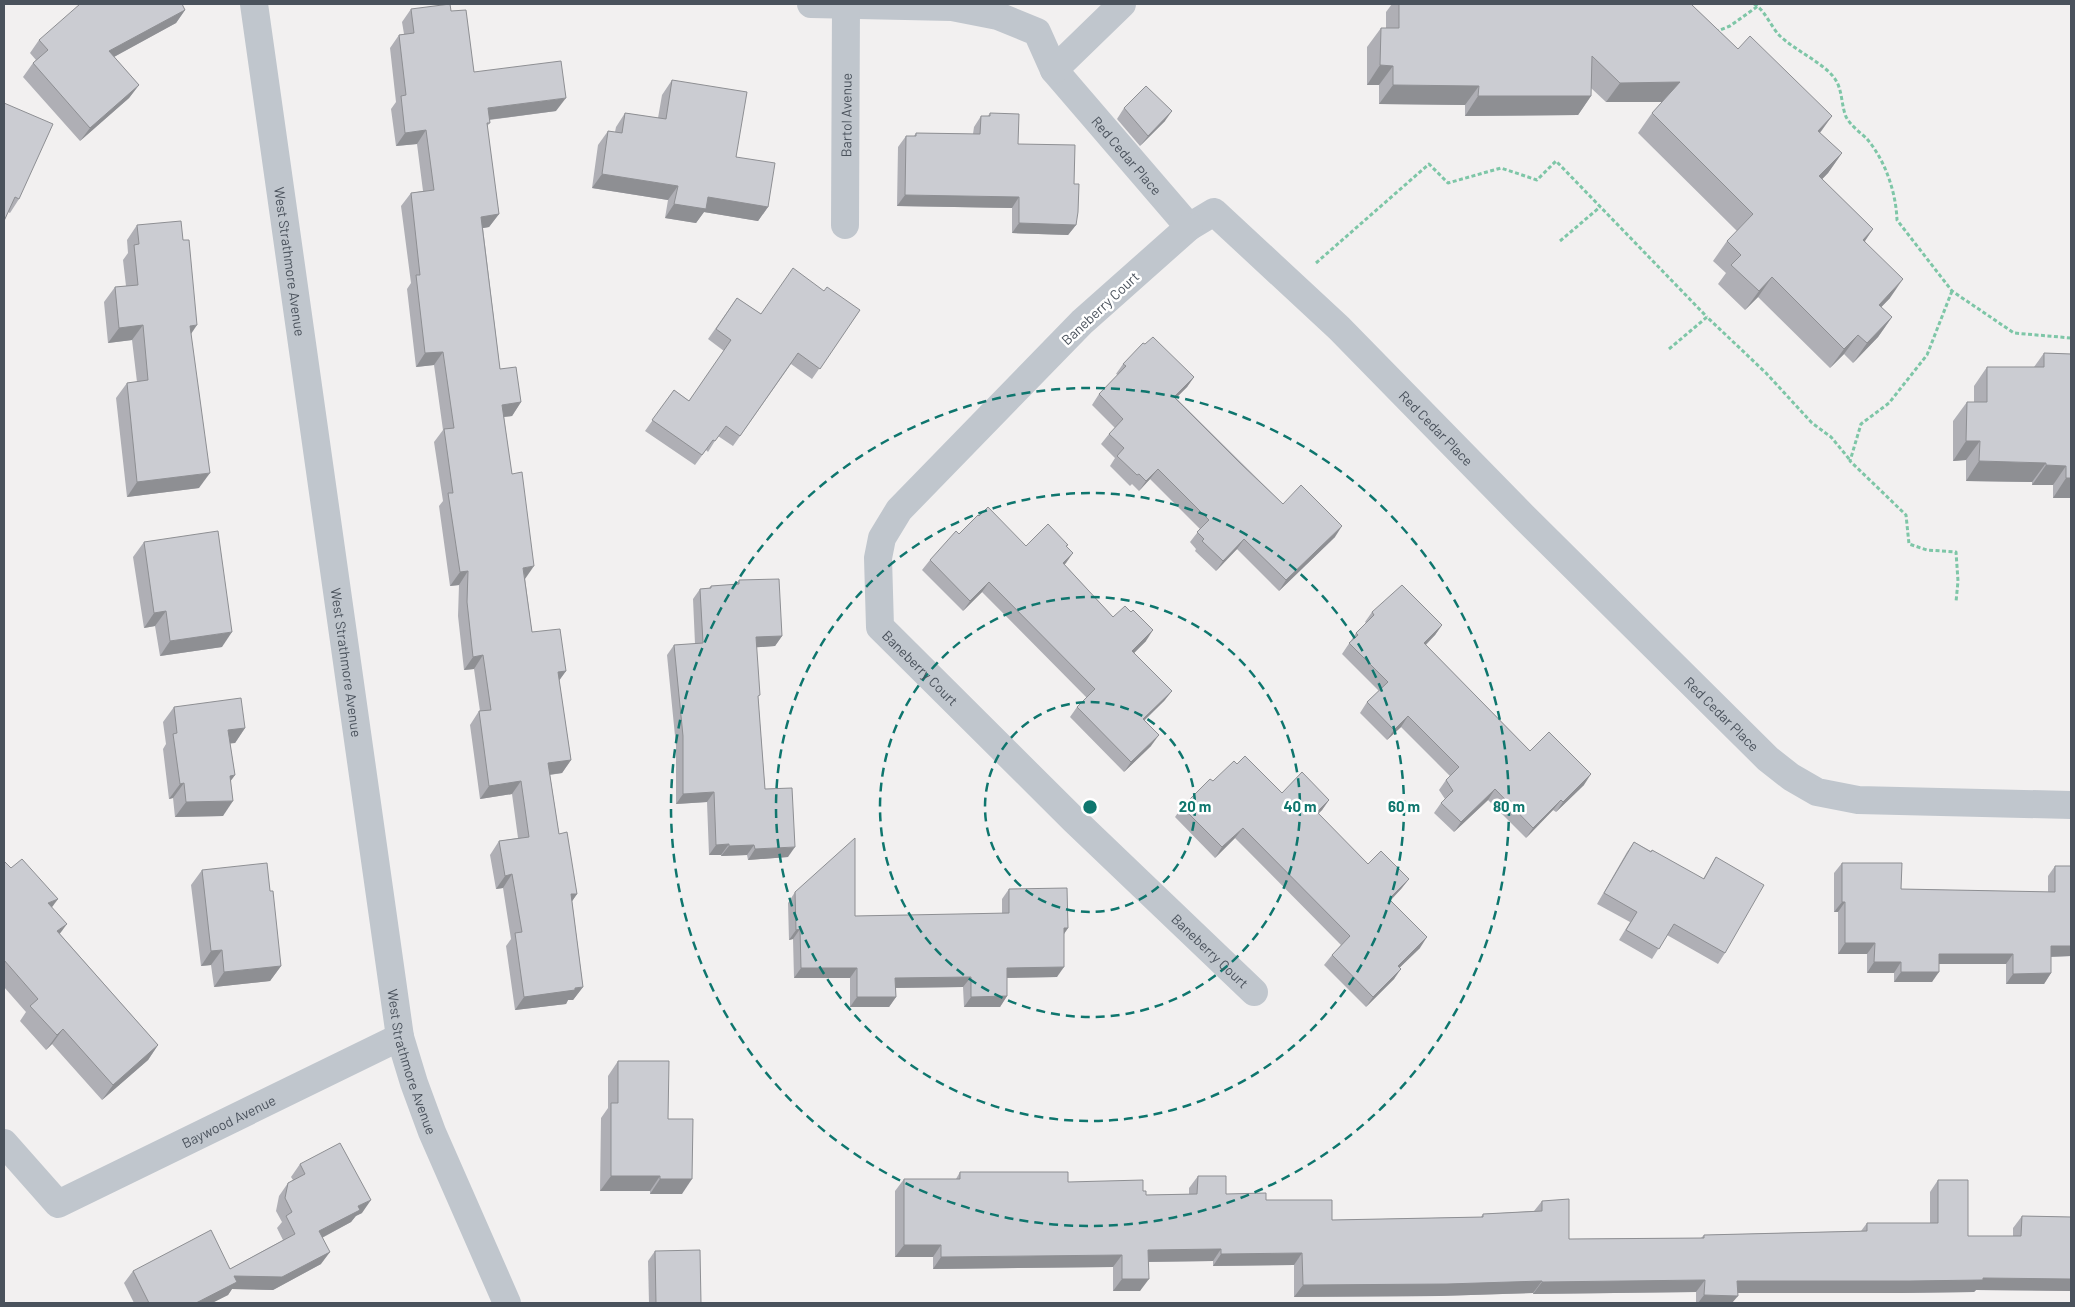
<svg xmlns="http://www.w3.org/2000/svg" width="2075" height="1307" font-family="Barlow,sans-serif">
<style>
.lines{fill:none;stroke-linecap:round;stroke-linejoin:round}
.path{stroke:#7ec6a7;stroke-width:3;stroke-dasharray:4 2.5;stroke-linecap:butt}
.minor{stroke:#c0c6cd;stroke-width:28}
.wall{fill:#afafb5}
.shaded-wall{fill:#8e8f93}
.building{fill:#cbccd2;stroke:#8e8f93}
.ring{fill:none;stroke:#0f766e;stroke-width:2.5;stroke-dasharray:9 6}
.labels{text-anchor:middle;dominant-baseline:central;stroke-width:5;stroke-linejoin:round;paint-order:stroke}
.street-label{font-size:14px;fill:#4a525c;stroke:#fff}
.centre{fill:#0f766e;stroke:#fff;stroke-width:2.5}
.ring-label{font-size:15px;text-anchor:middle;font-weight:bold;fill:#0f766e;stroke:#fff;stroke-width:5;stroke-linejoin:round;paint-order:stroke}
</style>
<rect width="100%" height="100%" fill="#f2f0f0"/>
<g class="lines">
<!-- path -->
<g class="path">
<path d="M1754,4C1765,10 1771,27 1780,36C1795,50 1814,58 1829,72C1843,85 1840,98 1845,114C1848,124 1860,132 1867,139C1885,160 1896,192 1897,220L1952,291L2014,333L2071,338"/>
<polyline points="1715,32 1730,26 1758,6"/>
<polyline points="1560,241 1600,207"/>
<polyline points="1316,263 1429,164 1448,183 1501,168 1537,180 1556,161 1707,317"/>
<polyline points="1952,291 1927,355 1889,403 1861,424 1850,461 1906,515 1909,544 1927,550 1956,552 1958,581 1956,602"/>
<polyline points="1669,349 1707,317 1766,373 1812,423 1831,437 1850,460"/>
</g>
<!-- minor -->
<g class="minor">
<path id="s1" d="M254,4L400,1037L414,1083L432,1132L507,1303"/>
<path id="s2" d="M811,4L952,7L998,16L1037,32L1054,70L1189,227L1214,212L1339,328L1524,517L1768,759L1791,777L1817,792L1858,800L2071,805"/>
<polyline points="1054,70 1122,4"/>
<path id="s3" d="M845,225L846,4"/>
<path id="s4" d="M1189,227L1082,322L899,510L882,538L878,558L880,627L1074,820L1254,992"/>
<path id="s5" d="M4,1143L58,1204L400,1037"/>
</g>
</g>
<!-- wall -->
<g class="wall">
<polygon points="1392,4 1692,4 1692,5 1738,49 1832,116 1820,133 1842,153 1828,173 1822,179 1873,229 1865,241 1890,298 1881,307 1892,317 1878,337 1853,363 1844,354 1830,368 1758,297 1745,310 1718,284 1726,273 1713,261 1727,241 1737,231 1638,133 1652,113 1662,102 1606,102 1591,88 1591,96 1578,115 1465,116 1465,105 1379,104 1379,85 1367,85 1367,47 1381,28 1386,28 1386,12"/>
<polygon points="411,9 451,11 474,72 556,111 489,120 490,123 487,126 499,214 489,227 483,228 500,369 521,402 512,416 504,417 532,632 566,671 559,680 571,760 562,773 550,775 559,834 577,894 572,901 583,987 573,1000 568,1000 566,1004 515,1010 506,946 511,939 503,888 496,889 490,855 499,841 518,838 512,794 480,799 470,725 479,711 480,711 474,669 464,670 458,616 459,585 450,586 439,506 443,501 434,442 443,430 434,365 416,367 407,289 411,283 401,206 411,193 423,191 417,144 396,146 391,109 396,102 390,48 399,35 404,34 402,22"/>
<polygon points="185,10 176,23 114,57 139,85 129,98 80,141 23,77 33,63 36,60 30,53 39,40"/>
<polygon points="672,80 736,157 768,207 758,221 704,212 696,223 665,218 668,200 592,188 598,145 608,131 615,132 616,127 625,113 658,118 662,95"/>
<polygon points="4,103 19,199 10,213 8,212"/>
<polygon points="1124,108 1165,121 1140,146 1117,119"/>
<polygon points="990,113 1018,144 1074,184 1076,225 1068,235 1012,233 1012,208 897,206 898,147 906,136 914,136 916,133 973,134 974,127 981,116 988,116"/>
<polygon points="137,225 191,333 199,488 127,497 116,398 127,383 137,382 132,340 108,343 104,302 115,287 126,286 123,260 128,253 127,240"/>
<polygon points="824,291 860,310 812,379 791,364 733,446 718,436 708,452 706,450 695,465 645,431 674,390 689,401 724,351 708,339 737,298 761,314"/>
<polygon points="1145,344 1194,377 1187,387 1176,398 1283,504 1335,537 1279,591 1237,549 1216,571 1195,551 1196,549 1190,542 1200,529 1150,479 1139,491 1132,484 1130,486 1110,466 1115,458 1101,444 1109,434 1115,428 1092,405 1099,394 1118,375 1116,374 1123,364"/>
<polygon points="2044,353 2071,354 2071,498 2053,498 2053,485 2032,485 2032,482 1966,481 1966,460 1953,461 1953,421 1967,402 1974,402 1974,386 1987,367 2034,367"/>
<polygon points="959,534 1026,546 1066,547 1065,565 1113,617 1146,641 1134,653 1172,691 1164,701 1144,721 1151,746 1124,772 1070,717 1077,707 1087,698 982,592 963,611 922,570 930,560"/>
<polygon points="144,542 222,647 160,656 155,626 144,628 133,557"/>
<polygon points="739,580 782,636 775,646 756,647 758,697 765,789 788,857 748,860 747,855 721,856 721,855 709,855 707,802 676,804 676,746 667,655 674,645 695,644 693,599 700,589 709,588 711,586 736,585"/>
<polygon points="1372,612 1442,625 1435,635 1426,645 1530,751 1584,785 1556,812 1553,810 1526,838 1488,800 1454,832 1434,813 1441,803 1445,799 1439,790 1446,780 1450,776 1401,727 1387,740 1360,713 1367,702 1379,691 1342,654 1356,633 1366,623 1365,622"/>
<polygon points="174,707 245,728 235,743 230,743 235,775 231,780 223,816 175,817 173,798 169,799 163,749 166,744 163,722"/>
<polygon points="1237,764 1282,793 1329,800 1322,810 1318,814 1368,864 1409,879 1401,889 1391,900 1420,948 1400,967 1394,979 1366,1007 1324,965 1332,955 1341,945 1235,838 1215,858 1175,817 1182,807 1213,781"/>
<polygon points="1634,842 1703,879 1716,857 1725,953 1718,964 1667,935 1652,959 1619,940 1630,922 1597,904 1627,852"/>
<polygon points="4,861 11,868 52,908 60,934 158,1045 148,1060 102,1100 52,1044 46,1050 20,1021 26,1012 4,987"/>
<polygon points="1842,863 1901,889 2048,892 2048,876 2055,866 2071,956 2051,957 2051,973 2044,984 2006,984 2006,964 1939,964 1932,982 1894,982 1894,973 1867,973 1867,954 1838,954 1838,912 1834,912 1834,873"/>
<polygon points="202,870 270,891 281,966 270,981 214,987 211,965 201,966 191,885"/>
<polygon points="1009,889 1068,928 1064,934 1057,977 1007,978 1007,996 1000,1007 964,1007 963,987 896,988 896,997 889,1007 850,1007 850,978 794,978 793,939 789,940 788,903 795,892 855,916 1002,914 1002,899"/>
<polygon points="618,1061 668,1119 682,1194 650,1194 650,1191 600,1191 601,1118 608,1108 608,1076"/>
<polygon points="300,1164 362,1213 355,1216 351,1222 322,1238 321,1264 273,1290 232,1289 228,1295 212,1303 134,1303 124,1283 133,1271 230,1269 283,1240 277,1228 282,1222 276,1211 279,1196 288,1183 293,1180 291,1177"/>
<polygon points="960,1172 1068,1182 1143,1191 1146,1195 1189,1194 1189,1188 1198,1176 1226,1194 1266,1200 1332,1220 1481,1217 1483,1214 1534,1211 1542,1201 1569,1239 1701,1238 1704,1235 1861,1231 1867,1223 1930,1223 1930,1192 1938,1180 1968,1236 2013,1236 2013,1228 2022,1216 2071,1217 2071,1291 1976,1290 1974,1292 1902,1293 1738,1293 1732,1303 1696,1303 1696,1292 1533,1294 1533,1293 1439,1296 1294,1297 1294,1265 1213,1266 1213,1261 1148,1262 1140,1291 1113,1291 1113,1267 933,1269 933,1257 895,1257 895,1191 904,1179 956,1179"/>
<polygon points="655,1251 701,1303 649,1303 648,1261"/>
</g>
<!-- shaded-wall -->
<g class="shaded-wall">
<polygon points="185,10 176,23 99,65 109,51"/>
<polygon points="1380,65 1393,66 1379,85 1367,85"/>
<polygon points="1680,82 1667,102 1606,102 1620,83"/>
<polygon points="139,85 129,98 80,141 90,128"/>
<polygon points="1393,85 1479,86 1465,105 1379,104"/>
<polygon points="1478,96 1591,96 1578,115 1465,116"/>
<polygon points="566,98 556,111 478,121 488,108"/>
<polygon points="1172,111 1165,121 1140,146 1148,136"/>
<polygon points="1832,116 1818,135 1818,131"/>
<polygon points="426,130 417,144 396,146 405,133"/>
<polygon points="1842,153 1828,173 1806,196 1819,176"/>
<polygon points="602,174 678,186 668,200 592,188"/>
<polygon points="905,195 1019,197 1012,208 897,206"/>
<polygon points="708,197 768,207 758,221 704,212 696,223 665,218 674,204"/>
<polygon points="499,214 489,227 472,230 481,217"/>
<polygon points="1019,223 1076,225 1068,235 1012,233"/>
<polygon points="1873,229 1860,248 1863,240"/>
<polygon points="1772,277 1758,297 1745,310 1759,291"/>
<polygon points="1903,279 1890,298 1865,324 1879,305"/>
<polygon points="1892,317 1878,337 1853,363 1867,343"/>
<polygon points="143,325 132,340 108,343 119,328"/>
<polygon points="197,325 187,340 190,326"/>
<polygon points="1858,335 1844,354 1830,368 1844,349"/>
<polygon points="443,352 434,365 416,367 425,353"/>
<polygon points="1194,377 1187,387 1167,407 1174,397"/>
<polygon points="521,402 512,416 493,418 502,405"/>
<polygon points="1966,441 1980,441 1966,460 1953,461"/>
<polygon points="1979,461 2046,463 2032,482 1966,481"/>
<polygon points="2046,465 2066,466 2053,485 2032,485"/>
<polygon points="1158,469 1150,479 1139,491 1146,481"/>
<polygon points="210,473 199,488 127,497 137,482"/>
<polygon points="2066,478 2071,478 2071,498 2053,498"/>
<polygon points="1342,526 1335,537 1279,591 1286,580"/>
<polygon points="1244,539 1237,549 1216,571 1223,561"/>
<polygon points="1073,553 1066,563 1056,574 1063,563"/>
<polygon points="534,566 525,579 523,568"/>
<polygon points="468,571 459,585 450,586 460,572"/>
<polygon points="989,582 982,592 963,611 970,601"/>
<polygon points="166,611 155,626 144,628 154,613"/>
<polygon points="1442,625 1435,635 1417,653 1424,643"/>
<polygon points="1153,630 1146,641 1125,662 1132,651"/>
<polygon points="232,632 222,647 160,656 170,641"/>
<polygon points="782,636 775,646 748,648 756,637"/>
<polygon points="483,655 474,669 464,670 473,657"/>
<polygon points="566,671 556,685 558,672"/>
<polygon points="1172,691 1164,701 1135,729 1143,719"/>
<polygon points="1408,716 1401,727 1387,740 1394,730"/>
<polygon points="245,728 235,743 218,745 228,730"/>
<polygon points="1159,735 1151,746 1124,772 1131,762"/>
<polygon points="571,760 562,773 539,776 548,763"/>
<polygon points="1591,774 1584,785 1556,812 1563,802"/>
<polygon points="235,775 224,790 230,776"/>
<polygon points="521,781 512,794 480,799 489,786"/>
<polygon points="184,783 173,798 169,799 180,784"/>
<polygon points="1495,789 1488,800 1454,832 1461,822"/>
<polygon points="714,792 707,802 676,804 683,794"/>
<polygon points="1329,800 1322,810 1310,822 1317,812"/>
<polygon points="1561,800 1553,810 1526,838 1533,828"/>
<polygon points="233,801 223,816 175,817 186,802"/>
<polygon points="1243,828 1235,838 1215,858 1222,847"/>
<polygon points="729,844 721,855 709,855 716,845"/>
<polygon points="754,845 747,855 721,856 729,846"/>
<polygon points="795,847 788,857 748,860 755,849"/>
<polygon points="512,874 503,888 496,889 505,876"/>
<polygon points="1409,879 1401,889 1382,909 1389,899"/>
<polygon points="571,894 577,894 568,907"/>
<polygon points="58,899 47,914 48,903"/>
<polygon points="1842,902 1845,902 1838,912 1834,912"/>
<polygon points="67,924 56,939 57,931"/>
<polygon points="1064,928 1068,928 1061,938"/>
<polygon points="800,929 793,939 789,940 796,930"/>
<polygon points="1427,937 1420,948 1391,976 1398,966"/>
<polygon points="1845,943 1875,943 1867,954 1838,954"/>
<polygon points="2051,946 2071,946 2071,956 2044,957"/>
<polygon points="222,950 211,965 201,966 211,951"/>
<polygon points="1939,954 2013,954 2006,964 1932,964"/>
<polygon points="1874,962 1901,962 1894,973 1867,973"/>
<polygon points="281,966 270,981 214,987 224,972"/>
<polygon points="1064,967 1057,977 1000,978 1007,968"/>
<polygon points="801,968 857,968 850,978 794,978"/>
<polygon points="1401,969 1394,979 1366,1007 1373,997"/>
<polygon points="1901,972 1939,972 1932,982 1894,982"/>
<polygon points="2051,973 2044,984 2006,984 2013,974"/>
<polygon points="971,977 963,987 888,988 895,978"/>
<polygon points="583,987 573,1000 568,1000 566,1004 515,1010 524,997"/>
<polygon points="1007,996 1000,1007 964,1007 971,997"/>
<polygon points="857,997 896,997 889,1007 850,1007"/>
<polygon points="63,1029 52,1044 46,1050 57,1035"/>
<polygon points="158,1045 148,1060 102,1100 113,1085"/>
<polygon points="611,1176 660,1176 650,1191 600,1191"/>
<polygon points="660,1179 692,1179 682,1194 650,1194"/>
<polygon points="371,1200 362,1213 356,1216 351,1222 310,1244 319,1231 358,1206"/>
<polygon points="904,1245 941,1245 933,1257 895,1257"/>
<polygon points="1221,1249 1213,1261 1139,1262 1148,1250"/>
<polygon points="330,1252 321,1264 273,1290 232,1289 228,1295 212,1303 196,1303 234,1276"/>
<polygon points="1302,1253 1294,1265 1213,1266 1221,1254"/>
<polygon points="1122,1255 1113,1267 933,1269 941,1257"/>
<polygon points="1983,1278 2071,1279 2071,1291 1976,1290 1974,1292 1902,1293 1729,1293 1737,1281"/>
<polygon points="1122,1279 1149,1279 1140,1291 1113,1291"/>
<polygon points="1705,1280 1696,1292 1533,1294 1542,1282"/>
<polygon points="1542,1281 1533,1293 1439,1296 1294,1297 1303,1285"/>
<polygon points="1704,1295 1738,1296 1732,1303 1698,1303"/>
</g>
<!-- building -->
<g class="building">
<polygon points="80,4 182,4 185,10 109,51 139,85 90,128 33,63 48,50 39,40"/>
<polygon points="450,4 451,11 466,10 474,72 561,61 566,98 488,108 490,123 487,123 499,214 481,217 500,369 516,367 521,402 502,405 512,474 522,472 534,566 523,568 532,632 560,629 566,671 558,672 571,760 548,763 559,834 567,832 577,894 571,894 583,987 575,988 575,990 524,997 515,933 522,932 512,874 505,876 499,841 529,837 521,781 489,786 479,711 491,710 483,655 473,657 467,602 468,571 460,572 448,493 453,493 444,429 454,428 443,352 425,353 416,275 420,275 411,193 434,190 426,130 405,133 401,96 406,95 399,35 414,33 411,9"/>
<polygon points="1399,4 1692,4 1692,5 1738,49 1750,36 1832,116 1818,131 1842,153 1819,176 1873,229 1863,240 1903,279 1879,305 1892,317 1867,343 1858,335 1844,349 1772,277 1759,291 1731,265 1741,255 1727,241 1753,214 1652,113 1680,82 1620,83 1592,56 1591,96 1478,96 1479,86 1393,85 1393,66 1380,65 1381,28 1399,28"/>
<polygon points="672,80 747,92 736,157 775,163 768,207 708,197 706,209 674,204 678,186 602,174 608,131 622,133 625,113 666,119"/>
<polygon points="1146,86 1172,111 1148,136 1124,108"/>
<polygon points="4,103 53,124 19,199 15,197 4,221"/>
<polygon points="990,113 1019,114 1018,144 1075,145 1074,184 1079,184 1078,212 1076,225 1019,223 1019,197 905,195 906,136 916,136 916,133 980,134 981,116 990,116"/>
<polygon points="181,221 183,240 189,240 197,325 190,326 210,473 137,482 127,383 148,380 143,325 119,328 115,287 138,285 134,245 139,244 137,225"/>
<polygon points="793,268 824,291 827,287 860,310 820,369 798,353 740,436 726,426 715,441 713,440 702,455 652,420 674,390 689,401 731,340 716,329 737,298 761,314"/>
<polygon points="1153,337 1194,377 1174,397 1240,463 1283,504 1301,485 1342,526 1286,580 1244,539 1223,561 1202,541 1204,539 1197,532 1209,520 1158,469 1146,481 1139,474 1137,475 1117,456 1124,448 1109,434 1123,419 1099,394 1126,366 1123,364 1143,343 1145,344"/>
<polygon points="2044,353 2071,354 2071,478 2066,478 2066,466 2046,465 2046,463 1979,461 1980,441 1966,441 1967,402 1987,402 1987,367 2044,367"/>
<polygon points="988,507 1026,546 1048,524 1068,545 1066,546 1073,553 1063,563 1113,617 1125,606 1131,612 1133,610 1153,630 1132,651 1172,691 1143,719 1159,735 1131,762 1077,707 1095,689 989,582 970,601 930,560 956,531 959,534 978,515 979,516"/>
<polygon points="218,531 232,632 170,641 166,611 154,613 144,542"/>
<polygon points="779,579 782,636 756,637 760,695 758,696 765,789 792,788 795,847 755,849 754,845 729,846 729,844 716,845 714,792 683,794 683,736 674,645 703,643 700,589 711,588 711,586 739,584 739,580"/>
<polygon points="1402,585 1442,625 1424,643 1530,751 1549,732 1591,774 1563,802 1561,800 1533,828 1495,789 1461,822 1441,803 1453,791 1446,780 1459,767 1408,716 1394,730 1367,702 1388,682 1349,643 1358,635 1356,633 1374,615 1372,612"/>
<polygon points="241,698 245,728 228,730 235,775 230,776 233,801 186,802 184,783 180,784 173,734 177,733 174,707"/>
<polygon points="1245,756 1282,793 1302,772 1329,800 1317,812 1368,864 1381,851 1409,879 1389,899 1427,937 1398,966 1401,969 1373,997 1332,955 1350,936 1243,828 1222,847 1182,807 1210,779 1213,781 1234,761 1237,764"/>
<polygon points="855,838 855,916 1009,913 1009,889 1067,888 1068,928 1064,928 1064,967 1007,968 1007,996 971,997 971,977 895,978 896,997 857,997 857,968 801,968 800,929 796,930 795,892"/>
<polygon points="1634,842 1651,852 1652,850 1704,879 1716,857 1764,885 1725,953 1674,924 1659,949 1626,930 1637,912 1604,893"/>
<polygon points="22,859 58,899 48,903 67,924 57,931 158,1045 113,1085 63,1029 57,1035 30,1006 38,999 4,960 4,861 11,868"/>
<polygon points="267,863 270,891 273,891 281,966 224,972 222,950 211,951 202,870"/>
<polygon points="1842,863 1902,863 1901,889 2055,892 2055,866 2071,866 2071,946 2051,946 2051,973 2013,974 2013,954 1939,954 1939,972 1901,972 1901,962 1874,962 1875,943 1845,943 1845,902 1842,902"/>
<polygon points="618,1061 669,1061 668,1119 693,1119 692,1179 660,1179 660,1176 611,1176 611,1103 618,1103"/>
<polygon points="340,1143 371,1200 358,1206 360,1210 319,1231 330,1252 282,1277 234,1276 237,1282 196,1303 149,1303 133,1271 211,1230 230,1269 295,1234 286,1216 292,1212 285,1198 288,1183 305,1174 300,1164"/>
<polygon points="960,1172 1068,1172 1068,1182 1143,1180 1143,1191 1146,1191 1146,1195 1197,1194 1198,1176 1226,1176 1226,1194 1266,1193 1266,1200 1332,1200 1332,1220 1483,1217 1483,1214 1542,1211 1542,1201 1569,1199 1569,1239 1704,1238 1704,1235 1867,1231 1867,1223 1938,1223 1938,1180 1968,1180 1968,1236 2021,1236 2022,1216 2071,1217 2071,1279 1983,1278 1983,1280 1910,1281 1737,1281 1738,1296 1704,1295 1705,1280 1542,1282 1542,1281 1447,1284 1303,1285 1302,1253 1221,1254 1221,1249 1148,1250 1149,1279 1122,1279 1122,1255 941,1257 941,1245 904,1245 904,1179 960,1179"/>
<polygon points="700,1250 701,1303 656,1303 655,1251"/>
</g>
<!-- distance rings -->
<g class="ring">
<circle cx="1090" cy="807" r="105"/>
<circle cx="1090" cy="807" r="210"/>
<circle cx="1090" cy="807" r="314"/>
<circle cx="1090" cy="807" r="419"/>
</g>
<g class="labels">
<!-- street labels -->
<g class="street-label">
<text stroke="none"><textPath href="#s3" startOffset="110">Bartol Avenue</textPath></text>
<text stroke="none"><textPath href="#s2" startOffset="384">Red Cedar Place</textPath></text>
<text stroke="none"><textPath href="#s1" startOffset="260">West Strathmore Avenue</textPath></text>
<text transform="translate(1100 308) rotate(-43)">Baneberry Court</text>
<text stroke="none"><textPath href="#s2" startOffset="818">Red Cedar Place</textPath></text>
<text stroke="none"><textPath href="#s1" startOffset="665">West Strathmore Avenue</textPath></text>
<text stroke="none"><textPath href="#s4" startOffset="585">Baneberry Court</textPath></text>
<text stroke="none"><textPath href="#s2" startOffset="1222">Red Cedar Place</textPath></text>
<text stroke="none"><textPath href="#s4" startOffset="990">Baneberry Court</textPath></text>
<text stroke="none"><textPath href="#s1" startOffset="1070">West Strathmore Avenue</textPath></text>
<text stroke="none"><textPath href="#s5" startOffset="271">Baywood Avenue</textPath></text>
</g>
</g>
<circle cx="1090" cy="807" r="8" class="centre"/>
<g class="ring-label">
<text x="1195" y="812">20 m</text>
<text x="1300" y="812">40 m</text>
<text x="1404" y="812">60 m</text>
<text x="1509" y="812">80 m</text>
</g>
<!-- border -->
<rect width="2075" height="1307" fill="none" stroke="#4a525c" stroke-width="10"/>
</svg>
